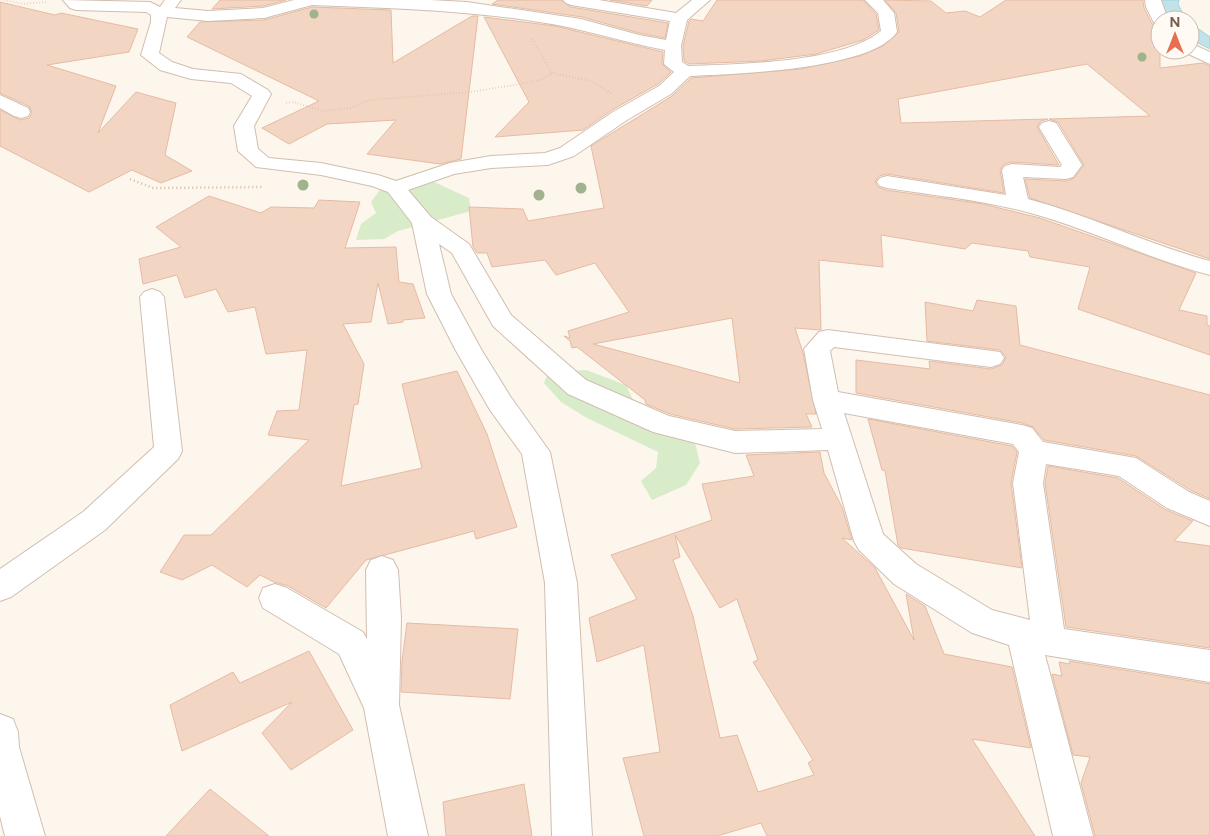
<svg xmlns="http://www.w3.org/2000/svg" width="1210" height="836" font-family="Figtree,sans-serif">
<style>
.green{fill:#d8ecc9}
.water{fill:#bfe3e8;stroke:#a5d3da}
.building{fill:#f3d5c3;stroke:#e6bba3;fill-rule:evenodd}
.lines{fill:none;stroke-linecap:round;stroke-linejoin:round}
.minor-casing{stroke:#d1beb0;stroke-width:2}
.path-far1{stroke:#d9b8a5;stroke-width:2;stroke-dasharray:0.5 2.5;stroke-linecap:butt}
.path{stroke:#d9b8a5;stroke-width:2.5;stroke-dasharray:1 3;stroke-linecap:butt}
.minor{fill:#fff;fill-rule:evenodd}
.tree{fill:#a0b28e}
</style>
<rect width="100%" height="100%" fill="#fdf6ec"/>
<!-- green -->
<g class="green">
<polygon points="432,181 469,198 471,211 398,231 384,239 356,240 361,224 376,213 371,202 385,183"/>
<polygon points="586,370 626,385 647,429 695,443 700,463 686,485 652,500 641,481 656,468 658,452 587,418 561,402 544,383 548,373"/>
</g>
<!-- water -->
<g class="water">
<polygon points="1159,0 1179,0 1178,4 1186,20 1167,20"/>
<polygon points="1190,23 1210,37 1210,49 1190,39"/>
</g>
<!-- building -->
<g class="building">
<polygon points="220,0 286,0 263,6 212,9"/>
<polygon points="498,0 561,0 571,7 668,23 665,38 639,33 582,17 492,4"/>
<polygon points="610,0 652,0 647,6"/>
<polygon points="717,0 863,0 876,14 879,30 863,40 816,54 761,61 689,64 684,61 683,46 689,21 691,19 703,21"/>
<path d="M885,0L931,1L946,13L965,11L980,17L1006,0H1143L1144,8L1152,24L1160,27V68L1203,63L1210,66V259L1030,198L1025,179L1067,181L1074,178L1084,165L1058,122L1049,119L1150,116L1087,64L898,99L901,123L1048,119L1041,121L1037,127L1059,165L1012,162L1004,164L1000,170L1004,193L887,174L879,176L875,182L878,187L886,190L983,204L1040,218L1196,273L1179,310L1207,316V325L1210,326V355L1078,309L1090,267L1030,257L1028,251L972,243L965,249L881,235L883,267L819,260L821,330L795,328L803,353L816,414H806L812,427L735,429L670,414L646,404L645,400L577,347L572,348L570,341L564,336L570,338L568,331L629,312L595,263L556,275L545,260L492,267L487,253H477L473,247L469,207L523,209L528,221L604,208L591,146L672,96L691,78L801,69L860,56L883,46L899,32L896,13ZM732,318L740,383L593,344Z"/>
<polygon points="0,2 55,15 61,13 138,29 129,52 47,65 116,86 98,133 136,92 176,103 165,155 192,171 161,183 132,170 89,192 0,146 0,110 20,120 29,118 32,113 29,106 0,93"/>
<polygon points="312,7 391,10 393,63 472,16 478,16 461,159 440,164 367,154 396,120 327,124 289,144 262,128 319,101 187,37 200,22 264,20"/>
<polygon points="484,17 555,26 663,52 662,64 671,72 658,84 612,110 583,130 495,137 529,102"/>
<polygon points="209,196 261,213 271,207 314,208 319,200 360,202 345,248 396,247 399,282 413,284 425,318 403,320 403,322 388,324 378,283 371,322 343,324 364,364 358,404 354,405 341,486 422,468 402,384 457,371 487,434 517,527 476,539 474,531 366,560 326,608 288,586 274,582 260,575 247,587 212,565 182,580 160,572 184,535 211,535 309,440 268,435 277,411 299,410 307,350 266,354 255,307 228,312 216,289 185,298 177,275 143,284 139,259 181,247 156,227"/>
<polygon points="977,300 1016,306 1020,345 1210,395 1210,499 1190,490 1136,456 1044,440 1033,427 1022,423 856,393 856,360 930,369 929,361 991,369 1002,365 1006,357 1000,350 927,341 925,302 973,311"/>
<polygon points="868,419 1012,446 1017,452 1011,483 1022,568 901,548 898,545 885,471 882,470"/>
<path d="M820,452L824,473L842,507L852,540L842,538L875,568L914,640L906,594L925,606L944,654L1012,667L1031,748L972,739L1035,836H767L761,823L717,836H644L623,758L660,752L644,645L597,662L589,618L637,599L611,555L712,520L702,484L754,476L746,455ZM675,535L720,608L737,599L758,660L753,662L813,760L808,763L814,775L758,792L737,735L720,738L693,616L673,560L680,557Z"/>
<polygon points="1048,466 1118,478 1166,510 1193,521 1174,541 1210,546 1210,648 1066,627 1045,483"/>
<polygon points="407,623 518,629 510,699 401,692 402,661"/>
<polygon points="309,651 353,730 291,770 262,733 292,702 182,751 170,705 233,672 240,683"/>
<polygon points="1069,661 1210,684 1210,836 1095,836 1081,783 1090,757 1073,755 1052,674 1062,676 1059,662 1070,664"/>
<polygon points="524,784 532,836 446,836 443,802"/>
<polygon points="210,789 269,836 166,836"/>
</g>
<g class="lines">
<!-- minor casing -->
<g class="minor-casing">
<g id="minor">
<path d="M63,0L150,2L160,7L165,0H181L175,8L208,11L263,8L294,0H430L467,2L581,19L639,35L666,40L670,21L571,5L566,3L563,0H599L676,13L692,0H710L687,20L681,46L682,62L688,66C739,64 842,63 881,31L878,13L865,0H883L894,13L897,32C871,70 734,74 690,76L671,94L627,120L574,156L548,165L491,168L454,174L408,190L431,217L469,244L511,315L586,380L669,416L735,431L822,429L813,400L804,349L819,332L828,330L1000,352L1004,358L1000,364L991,367L834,347L830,351L838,392L1022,425L1032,428L1043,442L1136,458L1189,492L1210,501V526L1167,508L1119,476L1046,464L1043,483L1064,629L1210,650V682L1045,655L1093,836H1053L1009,645L972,633L894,584L859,550L854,541L828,450L735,453L653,432L568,394L493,326L452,253L439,244L451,294L481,349L510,396L550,452L577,583L592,836H552L545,583L522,454L490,410L455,349L427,294L412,223L388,192L372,186L321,175L256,167L238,151L234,126L252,96L231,83L191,79L160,70L141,55L151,22V15L146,12L76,10L70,8ZM312,5C389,8 464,10 539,22C582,28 622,42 665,50L664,64L674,72L659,86L613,112L560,148L545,153L491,156L450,163L396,181L378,175L321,163L269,158L258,149L254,126L271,94L268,90L241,74L193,69L172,62L159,53L167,17L208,21L264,18ZM844,413L1013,444L1019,452L1013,483L1030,620L992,610L916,564L883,534Z"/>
<polygon points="1145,0 1161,0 1168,20 1160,20 1160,25 1154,23 1146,7"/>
<polygon points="1190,43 1210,52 1210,64 1184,52 1183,50 1190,50"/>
<polygon points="0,95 28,108 30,112 28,116 21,118 14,116 0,108"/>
<path d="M1049,121L1056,123L1082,165L1073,177L1066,179L1023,177L1028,199C1090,215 1148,245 1210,261V275C1152,260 1098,233 1041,216C991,201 938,196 887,188L880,186L877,182L880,178L887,176L1006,195L1002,170L1005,166L1012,164L1060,167L1062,165L1039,127L1042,123Z"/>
<polygon points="152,289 160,292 164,297 182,451 178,459 105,530 11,597 0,601 0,569 83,512 154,447 140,297 144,292"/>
<polygon points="382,556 393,560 398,570 401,618 399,705 428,836 388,836 364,708 339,654 263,608 259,598 263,588 275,584 287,588 363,632 367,639 366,570 371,560"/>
<polygon points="0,714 13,719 18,732 19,747 45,836 5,836 0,816"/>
</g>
</g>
<!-- path-far1 -->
<g class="path-far1">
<polyline points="4,0 23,4 47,2"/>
<polyline points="532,39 552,73 591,81 611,93"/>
<polyline points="286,103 293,102 324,111 351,108 369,100 471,92 508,86 541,80 552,73"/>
</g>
<!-- path -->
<polyline class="path" points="130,179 153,188 264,187"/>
<!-- minor -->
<use href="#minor" class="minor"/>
</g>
<!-- trees -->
<g class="tree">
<circle cx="314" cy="14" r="4.5"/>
<circle cx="1142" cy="57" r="4.5"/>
<circle cx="303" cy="185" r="5.5"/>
<circle cx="581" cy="188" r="5.5"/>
<circle cx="539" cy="195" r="5.5"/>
</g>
<!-- north arrow -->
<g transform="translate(1175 35)"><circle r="24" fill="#fffaf3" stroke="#cabbb1"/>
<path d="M0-4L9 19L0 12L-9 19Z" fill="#e76f51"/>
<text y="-8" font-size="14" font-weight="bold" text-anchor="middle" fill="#7a5c4d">N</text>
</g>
</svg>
